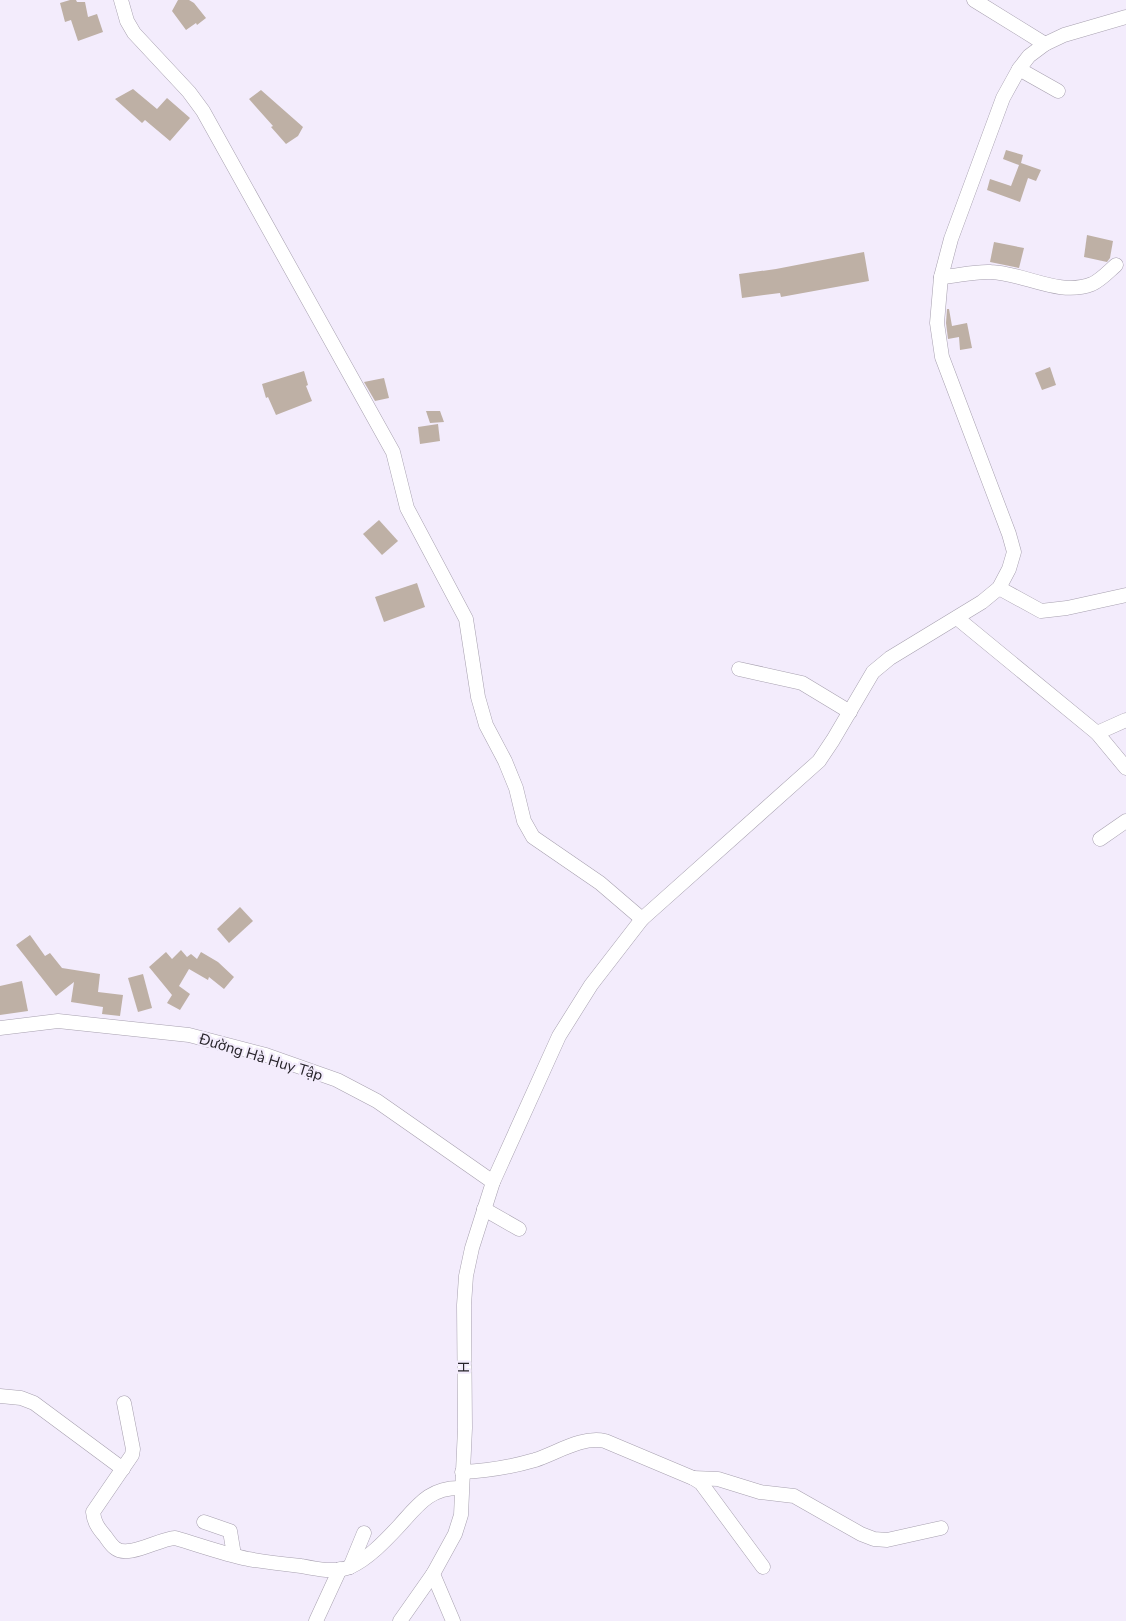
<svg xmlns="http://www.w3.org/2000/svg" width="1126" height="1621" font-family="'Nunito Sans',sans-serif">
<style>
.building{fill:#beb0a5}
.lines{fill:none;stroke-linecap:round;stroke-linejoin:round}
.minor-casing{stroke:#a7a0af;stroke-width:15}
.minor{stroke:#fff;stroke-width:14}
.labels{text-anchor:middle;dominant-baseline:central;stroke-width:4.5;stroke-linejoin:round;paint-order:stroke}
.street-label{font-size:15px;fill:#262329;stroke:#f3ecfc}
</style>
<rect width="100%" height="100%" fill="#f3ecfc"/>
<!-- building -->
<g class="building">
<polygon points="70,0 76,0 77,2 85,2 88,17 97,14 103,32 78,41 71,20 65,22 60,3"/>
<polygon points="178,0 189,0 194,3 206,18 197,25 196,23 186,30 172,11"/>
<polygon points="133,89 157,109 167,98 190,118 170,141 145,120 142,123 115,99"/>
<polygon points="261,90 303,127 298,136 286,144 271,127 273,126 249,99"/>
<polygon points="1006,150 1023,155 1021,163 1041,170 1036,181 1028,178 1020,202 987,190 990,179 1011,186 1019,165 1003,159"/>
<polygon points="1087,235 1113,241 1110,258 1107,262 1084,257"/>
<polygon points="994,242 1024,248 1019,268 990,262"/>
<polygon points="864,252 869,281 781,297 780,293 742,298 739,274 776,269"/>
<polygon points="947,309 949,309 952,326 967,323 972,348 960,350 959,337 948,339 946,323"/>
<polygon points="1050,367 1056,385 1042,390 1035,373"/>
<polygon points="304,371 308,385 306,386 312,401 276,415 268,397 266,398 262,384"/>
<polygon points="384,378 389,398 375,401 364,382"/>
<polygon points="426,411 440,411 444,422 430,423"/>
<polygon points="438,424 440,441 420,444 418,427"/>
<polygon points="379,520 398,541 382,555 363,534"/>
<polygon points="417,583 425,607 384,622 375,597"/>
<polygon points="240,907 253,921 229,943 217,929"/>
<polygon points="30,935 45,956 50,953 62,968 100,974 98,992 123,995 120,1016 102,1014 103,1007 71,1002 74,982 56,996 16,945"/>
<polygon points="181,950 187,957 191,954 197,959 201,952 218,962 234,977 224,989 209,977 208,980 189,969 179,986 190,994 180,1010 167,1003 172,995 149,967 166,952 172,959"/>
<polygon points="143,974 152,1008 138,1012 128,978"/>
<polygon points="22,981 28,1011 0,1015 0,986"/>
</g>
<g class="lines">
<!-- minor casing -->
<g class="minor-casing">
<g id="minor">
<polyline points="121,0 127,21 134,33 189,92 203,111 393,452 407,508 466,619 478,697 486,725 505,761 516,788 524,821 533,837 600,883 642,919"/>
<polyline points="974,0 1045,44"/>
<polyline points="1019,69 1058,91"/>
<path d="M941,277C957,276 975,271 991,272C1024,273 1059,297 1092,284C1101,280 1109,271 1116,265"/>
<polyline points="999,588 1041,611 1067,608 1126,595"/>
<polyline points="957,618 1097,733 1126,768"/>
<polyline points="739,669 802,683 850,712"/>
<polyline points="1097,733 1126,720"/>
<polyline points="1100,839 1126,821"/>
<polyline points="0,1028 58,1021 189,1035 266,1055 337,1080 377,1101 493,1182"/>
<polyline points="484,1209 519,1229"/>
<polyline points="0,1396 21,1398 34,1403 123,1469"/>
<path d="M124,1403L133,1449L132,1455L93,1512C94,1522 98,1528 105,1536C108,1540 111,1545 115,1548C128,1559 158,1539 175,1538C199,1545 224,1554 248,1559C265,1562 283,1564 301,1566C316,1569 335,1573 350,1567C368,1559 386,1540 399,1526C418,1505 430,1487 461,1488"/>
<path d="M462,1472C487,1471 511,1467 535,1460C557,1453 581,1436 605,1441L693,1478L701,1483L763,1567"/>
<polyline points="693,1478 718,1479 760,1492 794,1496 861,1534 874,1539 887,1540 941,1528"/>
<polyline points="204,1522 230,1531 234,1555"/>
<polyline points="350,1567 364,1533"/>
<polyline points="433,1574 453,1621"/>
<polyline points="316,1621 340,1569"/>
<polyline points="400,1621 433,1574 455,1534 461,1515 465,1428 464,1305 466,1276 472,1248 493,1182 559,1036 591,985 642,919 819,761 833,740 873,672 890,658 982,602 999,588 1009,569 1014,552 1009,534 942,357 937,323 941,277 951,239 1003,98 1019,69 1029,56 1045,44 1064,35 1126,17"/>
</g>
</g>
<!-- minor -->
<use href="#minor" class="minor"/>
</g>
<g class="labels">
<!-- street labels -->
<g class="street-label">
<text transform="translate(261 1057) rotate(17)">Đường Hà Huy Tập</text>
<text transform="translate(464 1367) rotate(-90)">H</text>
</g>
</g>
</svg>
